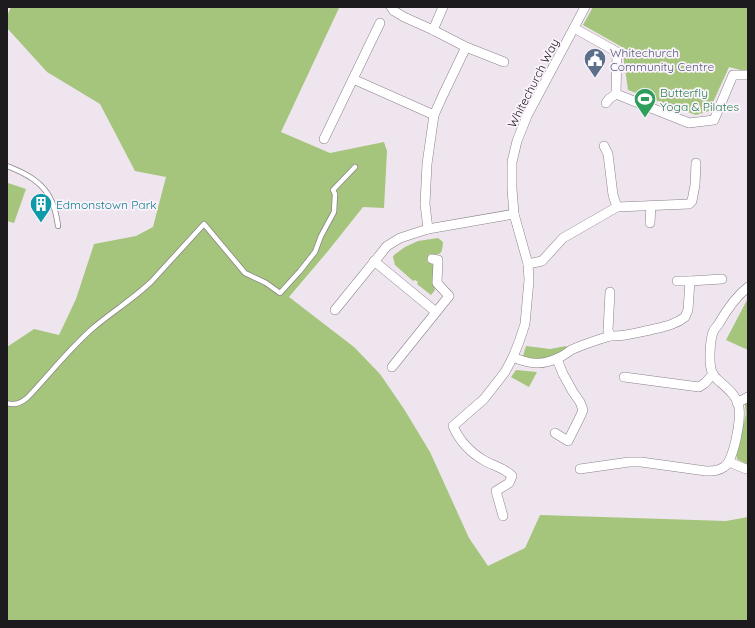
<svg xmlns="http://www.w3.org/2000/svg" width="755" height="628" font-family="Quicksand,sans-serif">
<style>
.green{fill:#a4c57b}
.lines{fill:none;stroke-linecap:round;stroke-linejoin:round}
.lane-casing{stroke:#8a828a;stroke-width:6}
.street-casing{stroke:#8a828a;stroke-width:10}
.lane{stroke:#fff;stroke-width:4.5}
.street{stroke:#fff;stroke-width:9}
.labels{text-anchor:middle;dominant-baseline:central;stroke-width:3.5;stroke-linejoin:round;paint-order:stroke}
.service-label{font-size:12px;fill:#4e5e75;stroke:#fcf3fc;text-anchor:start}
.street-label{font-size:12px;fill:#1e1b1e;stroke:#fcf3fc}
.leisure-label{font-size:12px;fill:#27864d;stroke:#fcf3fc;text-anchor:start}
.culture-label{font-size:12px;fill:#0d838f;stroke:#fcf3fc;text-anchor:start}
</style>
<rect width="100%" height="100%" fill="#efe5ef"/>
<!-- green -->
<g class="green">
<polygon points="11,7 336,7 339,8 281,132 330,153 384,142 387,151 384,208 363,207 328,251 289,297 354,347 380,374 404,409 430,452 469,538 488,566 525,548 540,515 726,521 748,517 748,621 7,621 7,347 34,329 59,335 76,299 94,244 136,236 153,227 166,177 135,171 100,104 47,72 7,28 7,16"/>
<polygon points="593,7 748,7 748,72 729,67 709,111 696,115 628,90 622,47 583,25"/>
<polygon points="8,183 26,189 14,223 7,221 7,187"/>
<path d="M438,238L443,242C442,255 441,255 429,254L427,262L433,264L435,267L432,280L435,290L431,295L417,284L418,282L415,280L413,281L395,265L393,257L394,255L405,247L418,241Z"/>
<polygon points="747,300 748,301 748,350 726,340"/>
<path d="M526,346L550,349L566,346L567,349C551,358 545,360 527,359L523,356Z"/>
<polygon points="516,370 537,372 529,387 511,377"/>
<polygon points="748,402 748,465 737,459 736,453 746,414 745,404"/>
</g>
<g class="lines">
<!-- lane casing -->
<g class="lane-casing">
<g id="lane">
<path d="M7,166C25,173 44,182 52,202C55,209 57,218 58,226"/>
<path d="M7,403C15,406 21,403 27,398C49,375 69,349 93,328C112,312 133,299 151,282L204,224L245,273L266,283L280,293L300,271L315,252L321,236L334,212L335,194L333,190L355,167"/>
</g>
</g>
<!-- street casing -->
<g class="street-casing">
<g id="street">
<polyline points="391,7 394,11 404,17 433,30 466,47 504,62"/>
<polyline points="574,28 617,52 616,94 689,123 714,120 733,75 747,75"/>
<polyline points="433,30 443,7"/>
<polyline points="353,79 434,115"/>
<polyline points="606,103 609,99 616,94"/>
<polyline points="324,139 380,23"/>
<polyline points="604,146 608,154 613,195 617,207"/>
<polyline points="650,223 651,206"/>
<polyline points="428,229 425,204 427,164 434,115 443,95 466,47"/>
<polyline points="374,261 436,312"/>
<polyline points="528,264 542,261 563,238 617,207 689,204 692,201 695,185 696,163"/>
<polyline points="690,281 722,279"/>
<polyline points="335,310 387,246 400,238 428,229 514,214"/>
<path d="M610,336C624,337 636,333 650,330C662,327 675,325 685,317L688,310L690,281H677"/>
<path d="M513,357C528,364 542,366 558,358C563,356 567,353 571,350C584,344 597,340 610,336L608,330L610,292"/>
<polyline points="392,367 449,296 437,283 438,260 432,259"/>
<polyline points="624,377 699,387 705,383 713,374"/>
<polyline points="737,403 748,397"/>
<polyline points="555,433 568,441 580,417 583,410 580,402 573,392 563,374 557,359"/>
<polyline points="729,462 746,469"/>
<path d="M580,469L629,462H641L706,471C713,471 718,471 724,467C734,460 741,420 739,407C737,396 727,388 719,381C717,379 714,376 713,374C708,366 710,341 713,332C714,330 716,327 718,325C726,311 735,297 748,287"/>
<path d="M503,516L496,491L509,483L512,476C505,468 494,466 485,461C471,453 459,440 453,426L484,399L505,372L513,357L519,342L525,324L529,280L528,264L514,214L512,189V162L517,141L527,116L585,7"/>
</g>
</g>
<!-- lane -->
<use href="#lane" class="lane"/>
<!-- street -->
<use href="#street" class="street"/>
</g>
<!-- icons -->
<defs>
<g id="civic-pin" transform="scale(1.15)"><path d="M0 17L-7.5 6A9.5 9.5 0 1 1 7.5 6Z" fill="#5c6f8a" stroke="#fcf3fc"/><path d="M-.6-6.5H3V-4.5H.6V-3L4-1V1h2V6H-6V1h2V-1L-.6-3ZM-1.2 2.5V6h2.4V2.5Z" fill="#fff"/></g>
<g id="stadium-pin" transform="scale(1.15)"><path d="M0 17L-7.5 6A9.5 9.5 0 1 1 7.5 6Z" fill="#2e9e5b" stroke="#fcf3fc"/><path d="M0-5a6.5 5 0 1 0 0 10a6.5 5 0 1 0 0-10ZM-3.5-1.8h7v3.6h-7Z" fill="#fff"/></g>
<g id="building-pin" transform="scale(1.15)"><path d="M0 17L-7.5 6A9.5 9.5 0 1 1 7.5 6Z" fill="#0f9aa8" stroke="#fcf3fc"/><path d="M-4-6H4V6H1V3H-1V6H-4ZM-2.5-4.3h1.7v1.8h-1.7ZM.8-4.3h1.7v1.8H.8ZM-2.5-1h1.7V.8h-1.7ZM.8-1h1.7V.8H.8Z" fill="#fff"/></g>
</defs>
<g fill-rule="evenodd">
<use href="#civic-pin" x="595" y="59"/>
<use href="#stadium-pin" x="645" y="99"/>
<use href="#building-pin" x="41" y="204"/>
</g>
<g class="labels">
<!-- service labels -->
<g class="service-label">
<text x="610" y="52">Whitechurch<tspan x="610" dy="14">Community Centre</tspan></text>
</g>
<!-- street labels -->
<g class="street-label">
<text transform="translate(533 83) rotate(-63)">Whitechurch Way</text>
</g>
<!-- leisure labels -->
<g class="leisure-label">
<text x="660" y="92">Butterfly<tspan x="660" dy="14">Yoga &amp; Pilates</tspan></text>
</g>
<!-- culture labels -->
<g class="culture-label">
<text x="56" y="204">Edmonstown Park</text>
</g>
</g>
<!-- border -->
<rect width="755" height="628" fill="none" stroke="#1e1b1e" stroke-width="16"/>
</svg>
